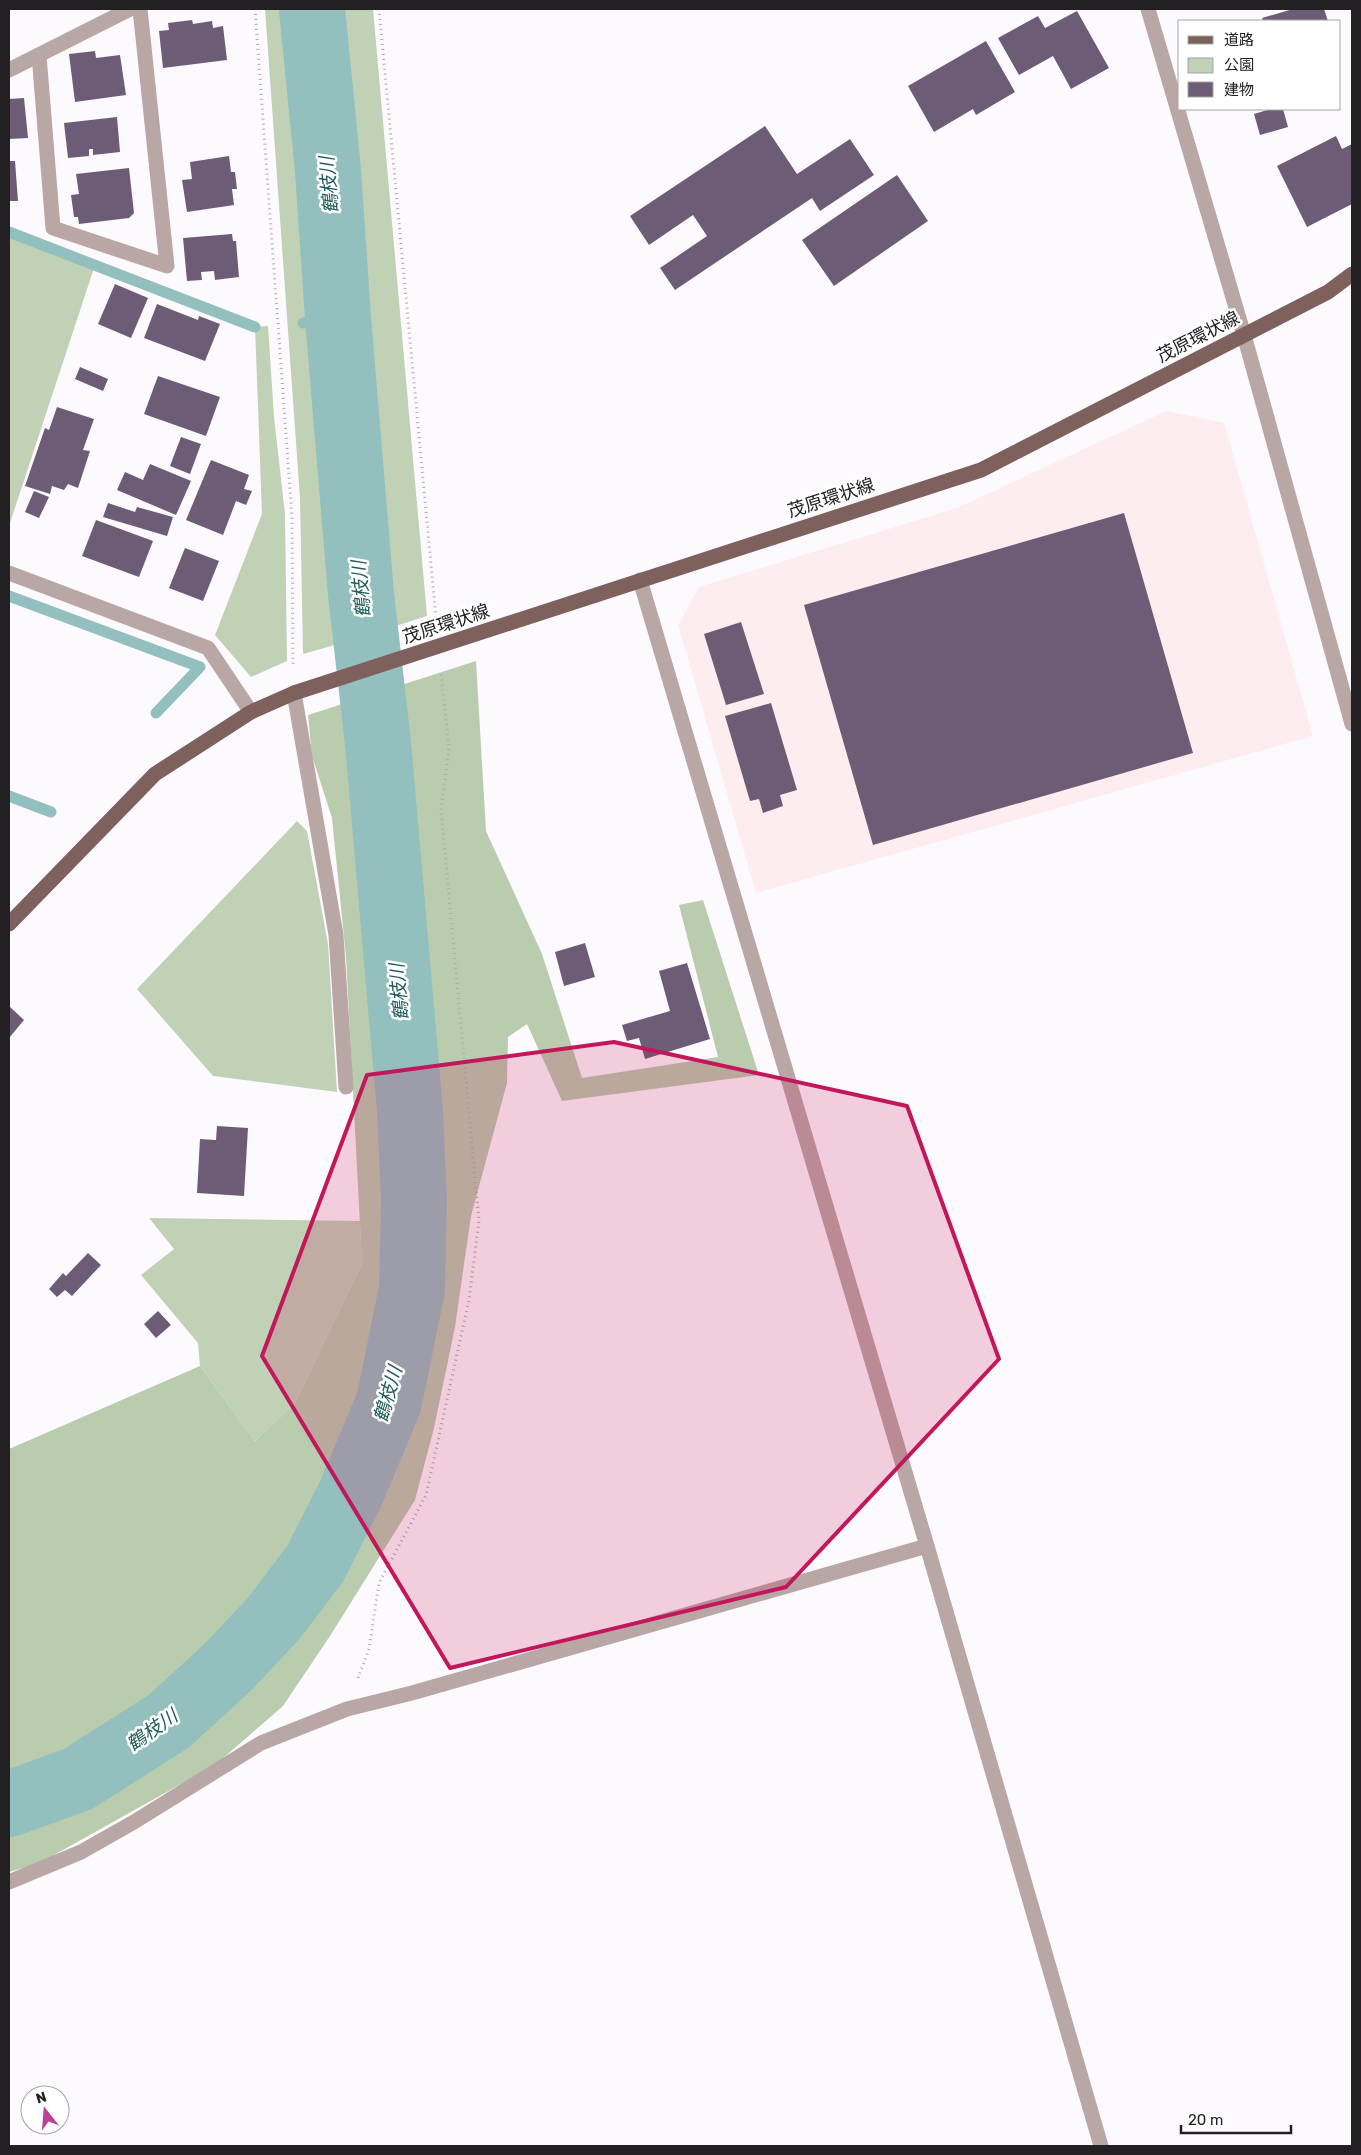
<svg xmlns="http://www.w3.org/2000/svg" width="1361" height="2155" font-family="Rubik,'Noto Sans JP',sans-serif">
<style>
.industrial{fill:#fdedef}
.green{fill:#c0d1b5}
.forest{fill:#baccae}
.lines{fill:none;stroke-linecap:round;stroke-linejoin:round}
.stream{stroke:#94bfbf;stroke-width:11}
.river{stroke:#94bfbf;stroke-width:66}
.building{fill:#6d5c76}
.path{stroke:#adaaae;stroke-width:3;stroke-dasharray:1 4;stroke-linecap:butt}
.minor{stroke:#b8a7a4;stroke-width:15}
.major{stroke:#7e615d;stroke-width:15}
.marked{fill:#c2185b;fill-opacity:0.2;stroke:#c2185b;stroke-width:4;stroke-linejoin:round}
.labels{text-anchor:middle;dominant-baseline:central;stroke-width:5;stroke-linejoin:round;paint-order:stroke}
.street-label{font-size:18px;fill:#232024;stroke:#fff}
.water-label{font-size:19px;font-style:italic;fill:#215c5c;stroke:#fff}
</style>
<rect width="100%" height="100%" fill="#fdfaff"/>
<!-- industrial -->
<polygon class="industrial" points="1166,411 1224,423 1313,736 756,893 678,625 699,587 957,508"/>
<!-- green -->
<g class="green">
<polygon points="265,9 304,9 353,640 303,654 300,498"/>
<polygon points="326,9 373,9 427,616 377,632"/>
<polygon points="9,232 95,265 9,526"/>
<polygon points="268,326 274,417 285,514 287,661 251,677 215,635 262,514 255,327"/>
<polygon points="297,821 307,831 328,944 337,1092 213,1076 137,989"/>
<polygon points="149,1218 360,1221 362,1263 295,1403 255,1441 200,1366 198,1343 141,1275 174,1249"/>
</g>
<!-- forest -->
<polygon class="forest" points="476,661 486,831 542,954 582,1078 718,1057 679,905 703,900 759,1075 562,1101 527,1024 508,1037 507,1083 471,1216 455,1327 434,1428 415,1500 330,1636 283,1706 215,1765 38,1864 9,1872 9,1449 200,1366 255,1441 295,1403 362,1263 346,957 332,818 312,756 308,715"/>
<g class="lines">
<!-- stream -->
<g class="stream">
<polyline points="9,232 255,327"/>
<polyline points="303,323 338,318"/>
<polyline points="9,596 200,667 156,713"/>
<polyline points="9,796 51,812"/>
</g>
<!-- river -->
<polyline class="river" points="9,1804 78,1779 169,1721 227,1668 274,1618 315,1564 351,1493 389,1402 412,1289 414,1199 410,1111 378,743 361,594 338,318 328,171 312,9"/>
</g>
<!-- building -->
<g class="building">
<polygon points="1293,9 1324,9 1328,21 1263,21 1262,18"/>
<polygon points="1077,11 1109,68 1071,89 1053,56 1019,75 998,38 1038,16 1045,28"/>
<polygon points="192,20 193,24 212,21 213,28 223,26 227,60 163,68 159,31 169,30 168,23"/>
<polygon points="986,41 1015,92 976,115 973,109 934,132 908,86"/>
<polygon points="95,51 96,58 120,55 126,95 75,102 69,54"/>
<polygon points="24,98 28,138 9,139 9,99"/>
<polygon points="1271,109 1283,109 1288,127 1260,135 1254,114"/>
<polygon points="117,117 120,152 93,155 93,149 89,149 89,156 68,158 64,123"/>
<polygon points="765,126 797,174 850,139 874,175 820,211 812,198 675,290 660,268 707,236 693,215 649,245 630,216"/>
<polygon points="1336,136 1342,149 1352,144 1352,204 1307,227 1277,166"/>
<polygon points="229,156 231,172 235,172 237,189 232,189 234,205 187,212 182,180 192,179 190,162"/>
<polygon points="9,161 15,161 18,201 9,201"/>
<polygon points="129,168 134,213 129,218 79,224 78,217 74,217 71,195 79,194 76,174"/>
<polygon points="897,175 928,221 834,286 802,240"/>
<polygon points="232,234 233,241 236,241 239,277 215,280 214,271 201,272 202,280 187,281 183,238"/>
<polygon points="115,284 148,298 131,338 98,324"/>
<polygon points="157,304 198,320 199,316 220,324 205,361 144,338"/>
<polygon points="80,367 108,379 103,391 75,379"/>
<polygon points="158,376 220,397 206,436 144,414"/>
<polygon points="57,407 94,419 83,450 90,451 78,488 68,484 64,490 52,486 50,494 25,486 45,428 49,430"/>
<polygon points="181,437 201,444 190,474 170,466"/>
<polygon points="211,460 249,475 244,489 252,491 246,505 236,501 223,535 186,520"/>
<polygon points="150,464 191,481 176,515 117,490 125,472 143,480"/>
<polygon points="34,491 49,497 39,518 25,512"/>
<polygon points="108,503 135,512 137,507 173,517 167,536 103,517"/>
<polygon points="1124,513 1193,753 873,845 804,605"/>
<polygon points="96,520 153,541 139,577 82,556"/>
<polygon points="185,548 219,561 203,601 169,588"/>
<polygon points="741,622 764,694 726,705 704,634"/>
<polygon points="771,703 797,790 780,795 783,806 763,813 759,799 750,801 725,716"/>
<polygon points="585,943 595,977 564,986 555,952"/>
<polygon points="687,963 710,1039 645,1059 639,1038 627,1041 622,1025 670,1011 659,971"/>
<polygon points="9,1006 24,1020 9,1038"/>
<polygon points="217,1126 248,1128 244,1196 197,1193 200,1139 216,1140"/>
<polygon points="88,1253 101,1265 72,1296 65,1290 57,1297 49,1289 63,1273 66,1276"/>
<polygon points="158,1311 171,1325 156,1338 144,1324"/>
</g>
<g class="lines">
<!-- path -->
<g class="path">
<polyline points="255,9 292,517 293,666"/>
<polyline points="379,9 436,618"/>
<polyline points="358,1678 369,1649 379,1583 426,1495 469,1300 479,1221 441,809 449,749 441,672"/>
</g>
<!-- minor -->
<g class="minor">
<polyline points="1148,9 1244,335 1352,724"/>
<polyline points="39,55 53,228 167,266 140,9"/>
<polyline points="9,70 130,9"/>
<polyline points="9,573 208,648 251,712"/>
<polyline points="640,580 927,1546 1101,2146"/>
<polyline points="294,693 336,935 346,1087"/>
<polyline points="9,1882 81,1852 134,1822 261,1743 347,1709 412,1693 927,1546"/>
</g>
<!-- major -->
<polyline class="major" points="9,924 155,774 251,712 294,693 981,470 1328,292 1352,274"/>
</g>
<!-- marked area -->
<path class="marked" d="M614,1042L907,1106L999,1359L786,1587L450,1668L262,1356L367,1075Z"/>
<g class="labels">
<!-- street labels -->
<g class="street-label">
<text transform="translate(1198 337) rotate(-27)">茂原環状線</text>
<text transform="translate(831 498) rotate(-18)">茂原環状線</text>
<text transform="translate(446 624) rotate(-18)">茂原環状線</text>
</g>
<!-- water labels -->
<g class="water-label">
<text transform="translate(329 185) rotate(-95)">鶴枝川</text>
<text transform="translate(361 589) rotate(-95)">鶴枝川</text>
<text transform="translate(399 992) rotate(-95)">鶴枝川</text>
<text transform="translate(388 1394) rotate(-74)">鶴枝川</text>
<text transform="translate(152 1730) rotate(-35)">鶴枝川</text>
</g>
</g>
<!-- border -->
<rect width="1361" height="2155" fill="none" stroke="#232024" stroke-width="20"/>
<!-- legend -->
<rect x="1178" y="20" width="162" height="90" fill="#ffffff" stroke="#a7a6a7"/>
<rect x="1188" y="36" width="25" height="8" fill="#7e615d" stroke="#a7a6a7"/>
<text x="1224" y="45" font-size="15" fill="#232024">道路</text>
<rect x="1188" y="58" width="25" height="15" fill="#c0d1b5" stroke="#a7a6a7"/>
<text x="1224" y="70" font-size="15" fill="#232024">公園</text>
<rect x="1188" y="82" width="25" height="15" fill="#6d5c76" stroke="#a7a6a7"/>
<text x="1224" y="95" font-size="15" fill="#232024">建物</text>
<!-- north arrow -->
<g transform="translate(45 2110) rotate(343)"><circle r="24" fill="#ffffff" stroke="#a7a6a7"/>
<path d="M0-4L9 19L0 12L-9 19Z" fill="#b9439a"/>
<text y="-8" font-size="14" font-weight="bold" text-anchor="middle" fill="#232024">N</text>
</g>
<!-- scale -->
<path d="M1181 2125v8h110v-8" fill="none" stroke="#232024" stroke-width="2.5"/>
<text x="1188" y="2125" font-size="15" fill="#232024" stroke="#ffffff" stroke-width="4" paint-order="stroke">20 m</text>
</svg>
